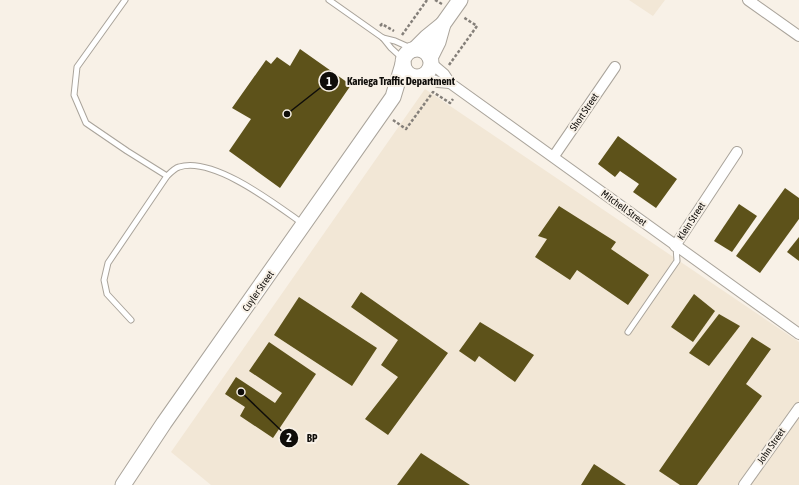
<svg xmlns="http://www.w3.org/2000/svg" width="799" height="485" font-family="'Asap Condensed',sans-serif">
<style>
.built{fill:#f2e7d6}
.building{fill:#5d521a}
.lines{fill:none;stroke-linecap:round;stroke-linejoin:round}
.lane-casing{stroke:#aaa49b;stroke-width:7}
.street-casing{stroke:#aaa49b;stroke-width:12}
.secondary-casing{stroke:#aaa49b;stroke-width:17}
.path{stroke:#847f79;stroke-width:2.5;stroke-dasharray:3 2;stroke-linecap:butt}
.lane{stroke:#fff;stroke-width:5}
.street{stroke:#fff;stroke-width:10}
.secondary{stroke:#fff;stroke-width:15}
.labels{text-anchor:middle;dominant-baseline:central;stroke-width:4;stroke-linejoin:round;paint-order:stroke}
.street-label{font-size:10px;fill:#0f0d0a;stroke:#f8f1e7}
.leader{fill:none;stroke:#0f0d0a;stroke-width:1.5}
.callout-dot{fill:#0f0d0a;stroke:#f8f1e7;stroke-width:1.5}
.mark-label{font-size:12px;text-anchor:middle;font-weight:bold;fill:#fff}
.callout-label{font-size:11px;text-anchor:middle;font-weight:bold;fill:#0f0d0a;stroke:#f8f1e7;stroke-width:4;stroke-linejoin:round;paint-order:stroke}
</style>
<rect width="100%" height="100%" fill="#f8f1e7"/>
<!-- built -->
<g class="built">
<polygon points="629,0 665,0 653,16"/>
<polygon points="425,89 799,342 799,485 211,485 171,452"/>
</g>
<!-- building -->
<g class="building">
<polygon points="300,49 351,85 280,188 229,151 251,119 232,108 266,60 271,64 277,57 290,66"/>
<polygon points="618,136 677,179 656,208 633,192 639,184 620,171 615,177 598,164"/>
<polygon points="785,188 799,198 799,219 760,273 736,256"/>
<polygon points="739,204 757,216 732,252 714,241"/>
<polygon points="559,206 616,242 611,249 649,275 628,305 577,270 570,280 535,257 547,239 538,236"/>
<polygon points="799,237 799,261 787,252"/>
<polygon points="361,292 448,353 388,435 365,419 398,377 381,365 398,340 351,307"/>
<polygon points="694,294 715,311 693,342 671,327"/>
<polygon points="299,297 377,348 352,386 274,335"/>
<polygon points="719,314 740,326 709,366 689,353"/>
<polygon points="480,322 534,355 515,382 479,356 475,362 459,351"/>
<polygon points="752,337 771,349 746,384 762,396 697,485 680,485 659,471"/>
<polygon points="269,342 316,374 273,438 240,416 245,407 225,394 236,377 275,403 282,393 249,371"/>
<polygon points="421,453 470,485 397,485"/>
<polygon points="594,464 626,485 581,485"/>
</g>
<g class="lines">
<!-- lane casing -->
<g class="lane-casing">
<g id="lane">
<polyline points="125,0 77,67 74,95 86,123 127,151 167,176"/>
<polyline points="329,0 383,38 391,48 403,59"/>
<polyline points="383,38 395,41 413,49"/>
<path d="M131,320L107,294L104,280L108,263L167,176C170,173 175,168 179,167C213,156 275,204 302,223"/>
<polyline points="628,332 677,261 676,247"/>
</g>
</g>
<!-- street casing -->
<g class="street-casing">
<g id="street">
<polyline points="748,0 799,36"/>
<polyline points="431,63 444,74 450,83 799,334"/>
<polyline points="422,76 438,82 450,83"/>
<polyline points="554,156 615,67"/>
<polyline points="675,246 737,152"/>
<polyline points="744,485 799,408"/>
</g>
</g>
<!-- secondary casing -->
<g class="secondary-casing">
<g id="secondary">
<polyline points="415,49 427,37 443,24"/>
<circle cx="417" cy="63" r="14"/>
<polyline points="430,58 438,42 443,24 460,0"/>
<polyline points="123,485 164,423 393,97 403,64"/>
</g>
</g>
<!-- path -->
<g class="path">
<polyline points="435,0 442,4"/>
<polyline points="380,26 382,24 394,31"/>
<polyline points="402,35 427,0"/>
<polyline points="449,65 477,26 463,17"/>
<polyline points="393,120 406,129 433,92 450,103 453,99"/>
</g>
<!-- lane -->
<use href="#lane" class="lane"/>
<!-- street -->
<use href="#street" class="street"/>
<!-- secondary -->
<use href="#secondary" class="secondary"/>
</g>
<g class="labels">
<!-- street labels -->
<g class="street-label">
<text transform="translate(584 112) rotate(-56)">Short Street</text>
<text transform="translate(624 208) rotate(36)">Mitchell Street</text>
<text transform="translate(691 221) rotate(-57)">Klein Street</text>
<text transform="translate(258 291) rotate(-55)">Cuyler Street</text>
<text transform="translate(771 446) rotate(-55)">John Street</text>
</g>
</g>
<!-- callouts -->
<path class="leader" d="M287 114L329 81M241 392L289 438"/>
<g class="callout-dot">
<circle cx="287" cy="114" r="4"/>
<circle cx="241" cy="392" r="4"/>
<circle cx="329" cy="81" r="10"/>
<circle cx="289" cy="438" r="10"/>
</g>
<g class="mark-label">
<text x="329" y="86">1</text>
<text x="289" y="442">2</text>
</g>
<g class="callout-label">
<text x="401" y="85">Kariega Traffic Department</text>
<text x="312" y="442">BP</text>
</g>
</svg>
